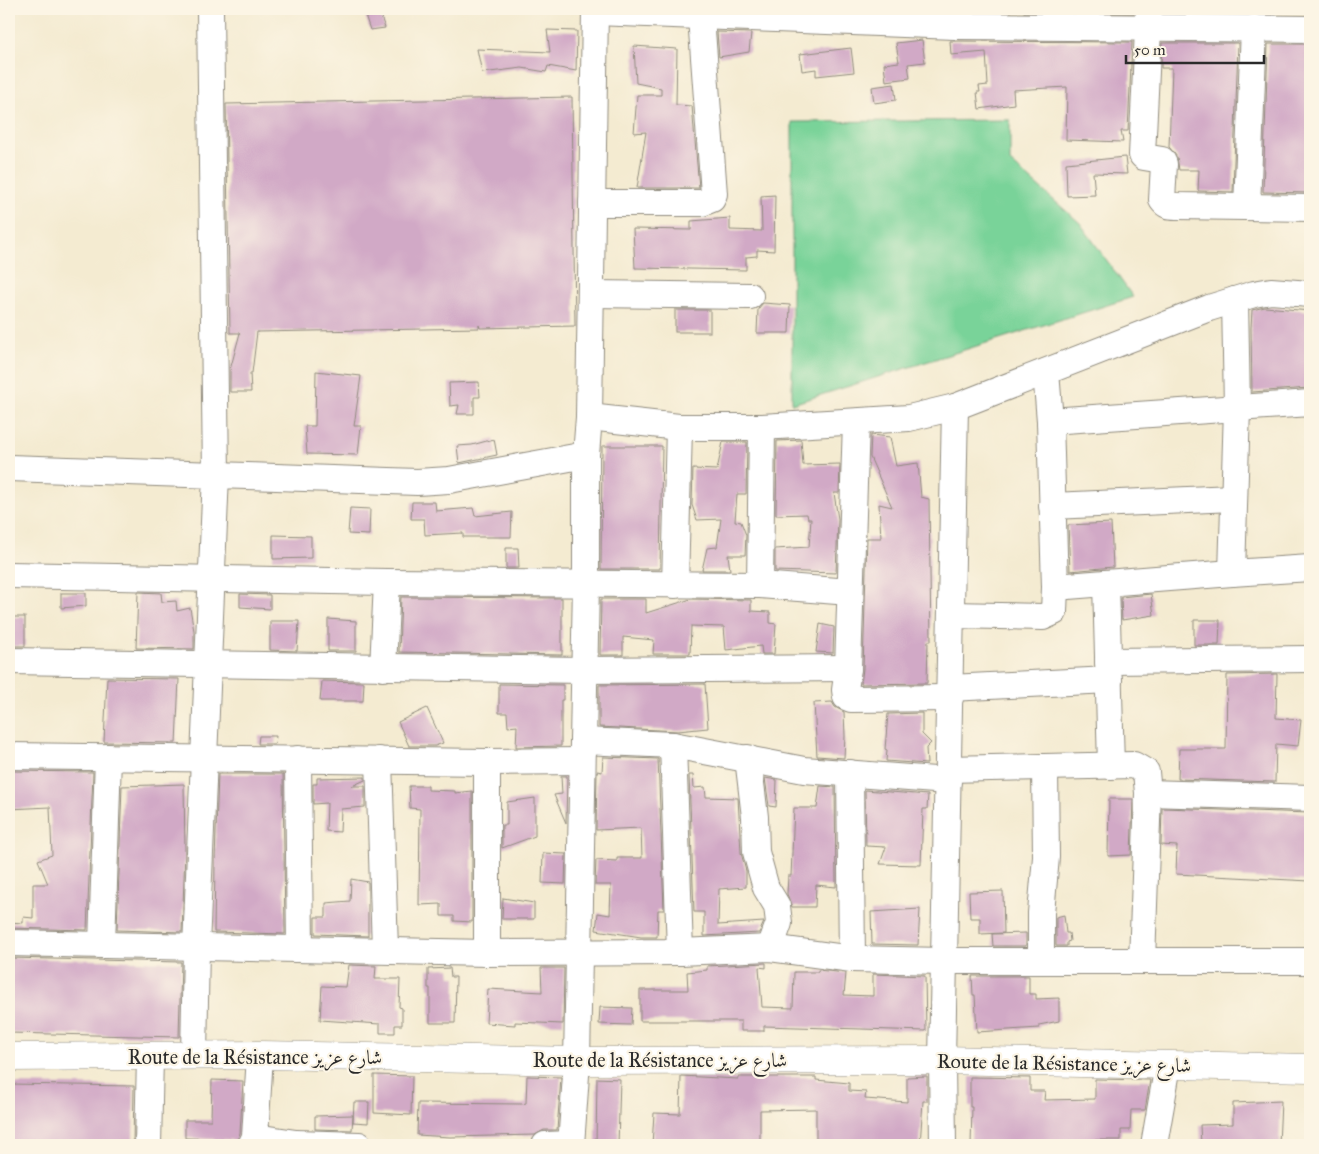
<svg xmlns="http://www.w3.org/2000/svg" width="1319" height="1154" font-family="'IM FELL Great Primer',Amiri,serif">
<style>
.green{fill:#79d399;stroke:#527f62}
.building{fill:#d1a9c6}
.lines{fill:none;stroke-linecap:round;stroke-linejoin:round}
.minor-casing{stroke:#908b7e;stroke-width:28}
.major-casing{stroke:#908b7e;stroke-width:29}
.minor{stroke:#fff;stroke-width:26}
.major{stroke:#fff;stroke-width:28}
.labels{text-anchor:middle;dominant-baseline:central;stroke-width:4.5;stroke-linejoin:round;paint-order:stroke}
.street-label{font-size:20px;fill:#2b2b2b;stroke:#fcf5e5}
</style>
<rect width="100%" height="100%" fill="#fcf5e5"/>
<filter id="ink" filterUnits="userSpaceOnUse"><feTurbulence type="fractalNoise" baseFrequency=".02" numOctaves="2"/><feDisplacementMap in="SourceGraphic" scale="10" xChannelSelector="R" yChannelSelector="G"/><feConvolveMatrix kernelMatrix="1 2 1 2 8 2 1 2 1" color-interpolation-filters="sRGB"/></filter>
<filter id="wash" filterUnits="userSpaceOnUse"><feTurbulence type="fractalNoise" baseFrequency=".0096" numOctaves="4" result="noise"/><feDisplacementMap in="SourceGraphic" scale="20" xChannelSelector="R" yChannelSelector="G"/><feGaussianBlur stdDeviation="1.12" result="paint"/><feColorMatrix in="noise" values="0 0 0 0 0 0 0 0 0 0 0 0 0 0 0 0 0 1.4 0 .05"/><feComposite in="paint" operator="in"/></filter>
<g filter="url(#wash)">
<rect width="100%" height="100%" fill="#f4ebd1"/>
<!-- green -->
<polygon class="green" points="1010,120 1010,162 1080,223 1133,297 792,404 792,122"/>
<g id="blocks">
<!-- building -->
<g class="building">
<polygon points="363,9 378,9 385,28 370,30"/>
<rect x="1024" y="9" width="27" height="3"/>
<polygon points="1081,9 1134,9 1134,13 1081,12"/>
<polygon points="547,30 577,31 576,71 548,66 546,72 522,68 482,73 477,49 550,52"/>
<polygon points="717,32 751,33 749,52 719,57"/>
<polygon points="922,40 925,62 908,64 910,78 886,81 884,64 899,62 896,43"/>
<polygon points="950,41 1132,42 1128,131 1121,131 1123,142 1066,140 1067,87 1013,90 1014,104 979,109 977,92 980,92 979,86 988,85 986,52 951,55"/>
<polygon points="1162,43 1238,43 1233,192 1198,191 1199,170 1179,170 1177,157 1169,147 1172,68 1161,68"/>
<polygon points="1268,44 1310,44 1310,193 1263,192"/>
<polygon points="634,46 677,49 676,105 692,106 699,188 637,188 646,132 634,133 637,95 661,95 661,88 636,83"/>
<polygon points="851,48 854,72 816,76 816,69 802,71 800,54"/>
<polygon points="894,84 896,100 874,103 872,87"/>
<polygon points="572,97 575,326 480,328 479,325 479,328 257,332 252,373 250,373 251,392 230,392 230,370 240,333 230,333 226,104"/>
<polygon points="1125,157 1127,174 1093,173 1095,195 1067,196 1066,163"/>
<polygon points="775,195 774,251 757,250 757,256 746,257 746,270 635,268 633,229 691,230 691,221 730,218 730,230 762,231 761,196"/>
<polygon points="763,303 790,305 789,333 757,333 758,309"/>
<polygon points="1265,307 1310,311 1310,366 1309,388 1252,392 1251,328 1252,310"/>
<rect x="675" y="310" width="35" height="22"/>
<polygon points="316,371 361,376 354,426 361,426 358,455 307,454 305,426 315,426"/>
<polygon points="479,382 480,397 474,397 474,414 457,414 459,405 450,406 449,383"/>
<polygon points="871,435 890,437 896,466 918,463 921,497 929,499 931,641 928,641 927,683 861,684 863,669 867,538 881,538 879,504 892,507 870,457"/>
<polygon points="494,439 497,455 459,463 457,446 472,445"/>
<polygon points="801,440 803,465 840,464 839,493 834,493 838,519 836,573 775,571 775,549 809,547 811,519 808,519 807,514 776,515 777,441"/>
<polygon points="723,442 747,442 746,494 737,494 735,521 741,522 746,535 745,555 728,555 730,570 702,570 707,548 717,547 721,519 697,520 692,505 693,469 717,470"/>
<polygon points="602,446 662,446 660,569 601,569"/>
<polygon points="412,502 435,502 436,511 473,508 475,516 512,512 511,537 463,537 463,533 425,535 424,519 411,519"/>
<polygon points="350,508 370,509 369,535 348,534"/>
<polygon points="1111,523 1113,567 1070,571 1068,525"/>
<polygon points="273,535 311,536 311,558 273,559"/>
<polygon points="506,548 518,548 519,568 506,568"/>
<polygon points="138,592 161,593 162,602 176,601 177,611 190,608 194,631 194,649 136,648"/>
<polygon points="61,593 86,593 86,606 61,608"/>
<polygon points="240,594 270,595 270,609 240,607"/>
<polygon points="1151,594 1154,615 1122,620 1121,597"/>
<polygon points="401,597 562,598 562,655 399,652"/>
<polygon points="601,599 646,599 646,613 691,599 751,600 751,611 770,612 770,623 776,624 774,654 762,654 761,646 726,650 724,627 691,626 690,654 653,654 654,640 623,637 623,655 600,655"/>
<rect x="9" y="617" width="16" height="29"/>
<polygon points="328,619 356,621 356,651 328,651"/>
<polygon points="1194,620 1220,620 1219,645 1194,645"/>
<polygon points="270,621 299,621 297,651 270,650"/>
<polygon points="820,624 834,627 833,653 816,652"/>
<polygon points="1277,674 1276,718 1301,720 1298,746 1276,744 1275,782 1178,779 1179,749 1226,749 1227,675"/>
<polygon points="107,678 179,679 176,743 104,742"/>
<polygon points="322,681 364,682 363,701 320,701"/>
<polygon points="499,684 563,685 563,700 561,700 561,746 516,747 517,726 508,727 507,713 499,713"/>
<polygon points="705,684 708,728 678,731 599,727 599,685"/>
<polygon points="832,702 835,707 844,712 845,736 844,758 817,756 814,703"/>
<polygon points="427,708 443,743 435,746 409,746 398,722"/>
<polygon points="922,713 922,734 931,743 926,748 927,764 886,761 887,750 885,749 888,714"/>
<polygon points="259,736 276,736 275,744 258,744"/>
<polygon points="603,757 658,759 664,910 658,910 657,937 641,937 596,930 598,913 610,915 611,885 595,885 596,860 617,861 617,858 642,858 641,828 596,830 597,771 602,772"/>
<polygon points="9,771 93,772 87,930 9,928 9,922 23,923 23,917 33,918 33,884 48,884 38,860 52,855 50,807 9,809"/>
<polygon points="218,774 283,774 285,934 214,932 215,861"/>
<polygon points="689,775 693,775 694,788 705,787 706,797 738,798 741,853 746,871 746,887 719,889 718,925 764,922 759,933 704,936 704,912 694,912"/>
<polygon points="561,776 567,776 566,823 554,795 562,794"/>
<polygon points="365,777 365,780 352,786 365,786 365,807 341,809 340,832 326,831 327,803 313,804 313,784 317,784 317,778"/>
<polygon points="765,778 777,780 776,807 769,806"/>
<polygon points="184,784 185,851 182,932 117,930 122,786"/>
<polygon points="409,786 428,786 428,790 455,791 455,793 472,791 472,922 454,921 454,916 441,916 441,904 419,905 420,809 410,808"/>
<polygon points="820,786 835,787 836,887 816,885 815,907 792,907 787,894 788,876 791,876 794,808 817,808"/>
<polygon points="865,790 928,795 927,809 923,809 921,865 880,864 886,847 866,846"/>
<polygon points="535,798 535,836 502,848 502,825 507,825 507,802"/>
<polygon points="1109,799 1133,799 1131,855 1108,856"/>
<polygon points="1162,808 1310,813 1310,881 1176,874 1177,846 1161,845"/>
<polygon points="543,853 566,854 565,884 542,883"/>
<polygon points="351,879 368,882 368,936 315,934 315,917 326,917 326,903 350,901"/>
<polygon points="1003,891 1004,933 980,934 980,918 970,918 969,892"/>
<polygon points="503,898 534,903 534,919 502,919"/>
<polygon points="920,909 918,945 872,944 871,912"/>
<polygon points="1064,915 1066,933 1069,933 1070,941 1067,942 1067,946 1056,946 1056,917"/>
<polygon points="1026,933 1026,946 993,946 992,934"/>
<polygon points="9,958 181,962 179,1037 9,1033"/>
<polygon points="766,963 766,968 759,967 762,1007 793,1008 794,972 818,972 818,970 846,973 844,995 873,996 873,974 925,976 926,1031 764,1026 764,1031 741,1031 741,1021 640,1021 640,990 688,990 687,972 707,970 707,966"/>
<polygon points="349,965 376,966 375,979 400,979 399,1007 402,1008 402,1025 395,1025 395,1033 380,1033 380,1024 320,1020 322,986 346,987"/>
<polygon points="450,968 451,977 456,977 455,1023 430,1023 430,988 428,988 428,969"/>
<polygon points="541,968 564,968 563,1024 515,1022 515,1025 486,1023 488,989 542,992"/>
<polygon points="972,976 1029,976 1029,994 1036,994 1036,999 1059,998 1059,1021 1039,1025 1039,1028 977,1032 975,995 973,995"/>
<polygon points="600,1007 632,1008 631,1025 599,1024"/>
<polygon points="374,1075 412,1076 411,1115 374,1113"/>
<polygon points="527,1076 561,1077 557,1130 544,1130 535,1135 450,1137 417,1135 418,1103 522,1104 526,1103"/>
<polygon points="681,1076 738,1079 738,1077 816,1077 816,1080 849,1083 849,1091 866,1092 865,1099 907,1102 907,1077 927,1076 927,1101 923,1101 920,1145 816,1145 816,1109 760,1110 760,1145 652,1145 654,1113 680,1114"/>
<polygon points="970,1077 1030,1078 1030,1091 1045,1091 1044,1100 1095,1099 1095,1079 1150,1080 1145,1110 1131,1110 1130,1130 1121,1130 1121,1140 1087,1140 1087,1145 1002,1144 1002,1145 971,1145 972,1107 970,1107"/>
<polygon points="597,1078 620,1079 618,1145 596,1145"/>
<polygon points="212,1080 243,1081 240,1133 237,1140 185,1138 185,1120 211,1120"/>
<polygon points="9,1084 134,1086 133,1145 9,1145"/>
<polygon points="1281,1101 1279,1145 1201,1145 1200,1125 1233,1124 1233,1103"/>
<polygon points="354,1102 369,1102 368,1123 353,1122"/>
<polygon points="353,1115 352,1130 315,1129 315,1116"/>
</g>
</g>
</g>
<g filter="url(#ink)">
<use href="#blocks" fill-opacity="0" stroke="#908b7e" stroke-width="1"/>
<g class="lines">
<!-- minor casing -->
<g class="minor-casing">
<g id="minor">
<path d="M1149,9L1142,155L1144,157L1162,160L1164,164L1162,200C1166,206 1170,206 1176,206L1310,208"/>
<polyline points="595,12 955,26 1310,29"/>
<polyline points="592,203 702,203 712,199 714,194 701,17"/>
<polyline points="1247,207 1254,28"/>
<polyline points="591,294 750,296"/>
<polyline points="589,417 679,427 762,427 909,418 955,407 1209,308 1254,294 1271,291 1310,294"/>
<polyline points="1050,421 1310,403"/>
<polyline points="856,422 848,668 845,690 846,697 851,699 950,698"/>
<polyline points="9,468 216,475 210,9"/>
<polyline points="1052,506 1233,498"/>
<polyline points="1232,573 1237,408 1235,300"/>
<polyline points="9,575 387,582 760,585 850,592"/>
<polyline points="1106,583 1111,766"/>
<polyline points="675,585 679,427"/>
<polyline points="760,585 762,427"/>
<polyline points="1055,587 1232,573 1310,568"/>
<polyline points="952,615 1043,617 1054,612 1055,587 1050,421 1046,372"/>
<polyline points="9,661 583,670 848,668"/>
<polyline points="1108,661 1310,659"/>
<polyline points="383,668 387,582"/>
<polyline points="950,688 1109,680"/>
<polyline points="583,741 673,745 804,770 948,781"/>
<polyline points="673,745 680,952"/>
<polyline points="9,756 487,762 581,761"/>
<polyline points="748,758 755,817 756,852 766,888 777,906 779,923 770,948"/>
<polyline points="298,759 300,949"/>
<polyline points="379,760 385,950"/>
<polyline points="487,762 487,953"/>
<polyline points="948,769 1134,765 1146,772 1148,793 1142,961"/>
<polyline points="850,773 852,959"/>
<polyline points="1148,793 1310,798"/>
<polyline points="9,943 487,953 680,952 770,948 852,959 944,961 1310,961"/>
<polyline points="102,945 108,757"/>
<polyline points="1041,961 1041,913 1046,857 1045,767"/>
<polyline points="194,1056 196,947 216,475 417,482 449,480 586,455"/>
<polyline points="255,1137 296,1143 359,1145"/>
<polyline points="148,1145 150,1057"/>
<polyline points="251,1145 255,1137 260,1055"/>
<polyline points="545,1145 571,1144"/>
<polyline points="571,1145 577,1061 586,583 586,455 589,417 595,9"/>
<polyline points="943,1145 942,1060 955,407"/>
<polyline points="1154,1145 1168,1065"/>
</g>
</g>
<!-- major casing -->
<g class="major-casing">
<polyline id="major" points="9,1057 260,1055 577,1061 942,1060 1310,1068"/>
</g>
<!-- minor -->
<use href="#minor" class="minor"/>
<!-- major -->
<use href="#major" class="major"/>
</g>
</g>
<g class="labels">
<!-- street labels -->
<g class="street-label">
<text x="255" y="1057">Route de la Résistance شارع عزيز</text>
<text x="660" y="1060">Route de la Résistance شارع عزيز</text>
<text transform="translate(1064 1063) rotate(1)">Route de la Résistance شارع عزيز</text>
</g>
</g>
<!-- margin -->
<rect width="1319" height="1154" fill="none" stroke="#fcf5e5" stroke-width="30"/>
<!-- scale -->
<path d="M1126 55v8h138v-8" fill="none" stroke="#2b2b2b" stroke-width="2.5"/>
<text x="1134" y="55" font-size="15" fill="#2b2b2b" stroke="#fcf5e5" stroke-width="4" paint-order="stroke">50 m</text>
</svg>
